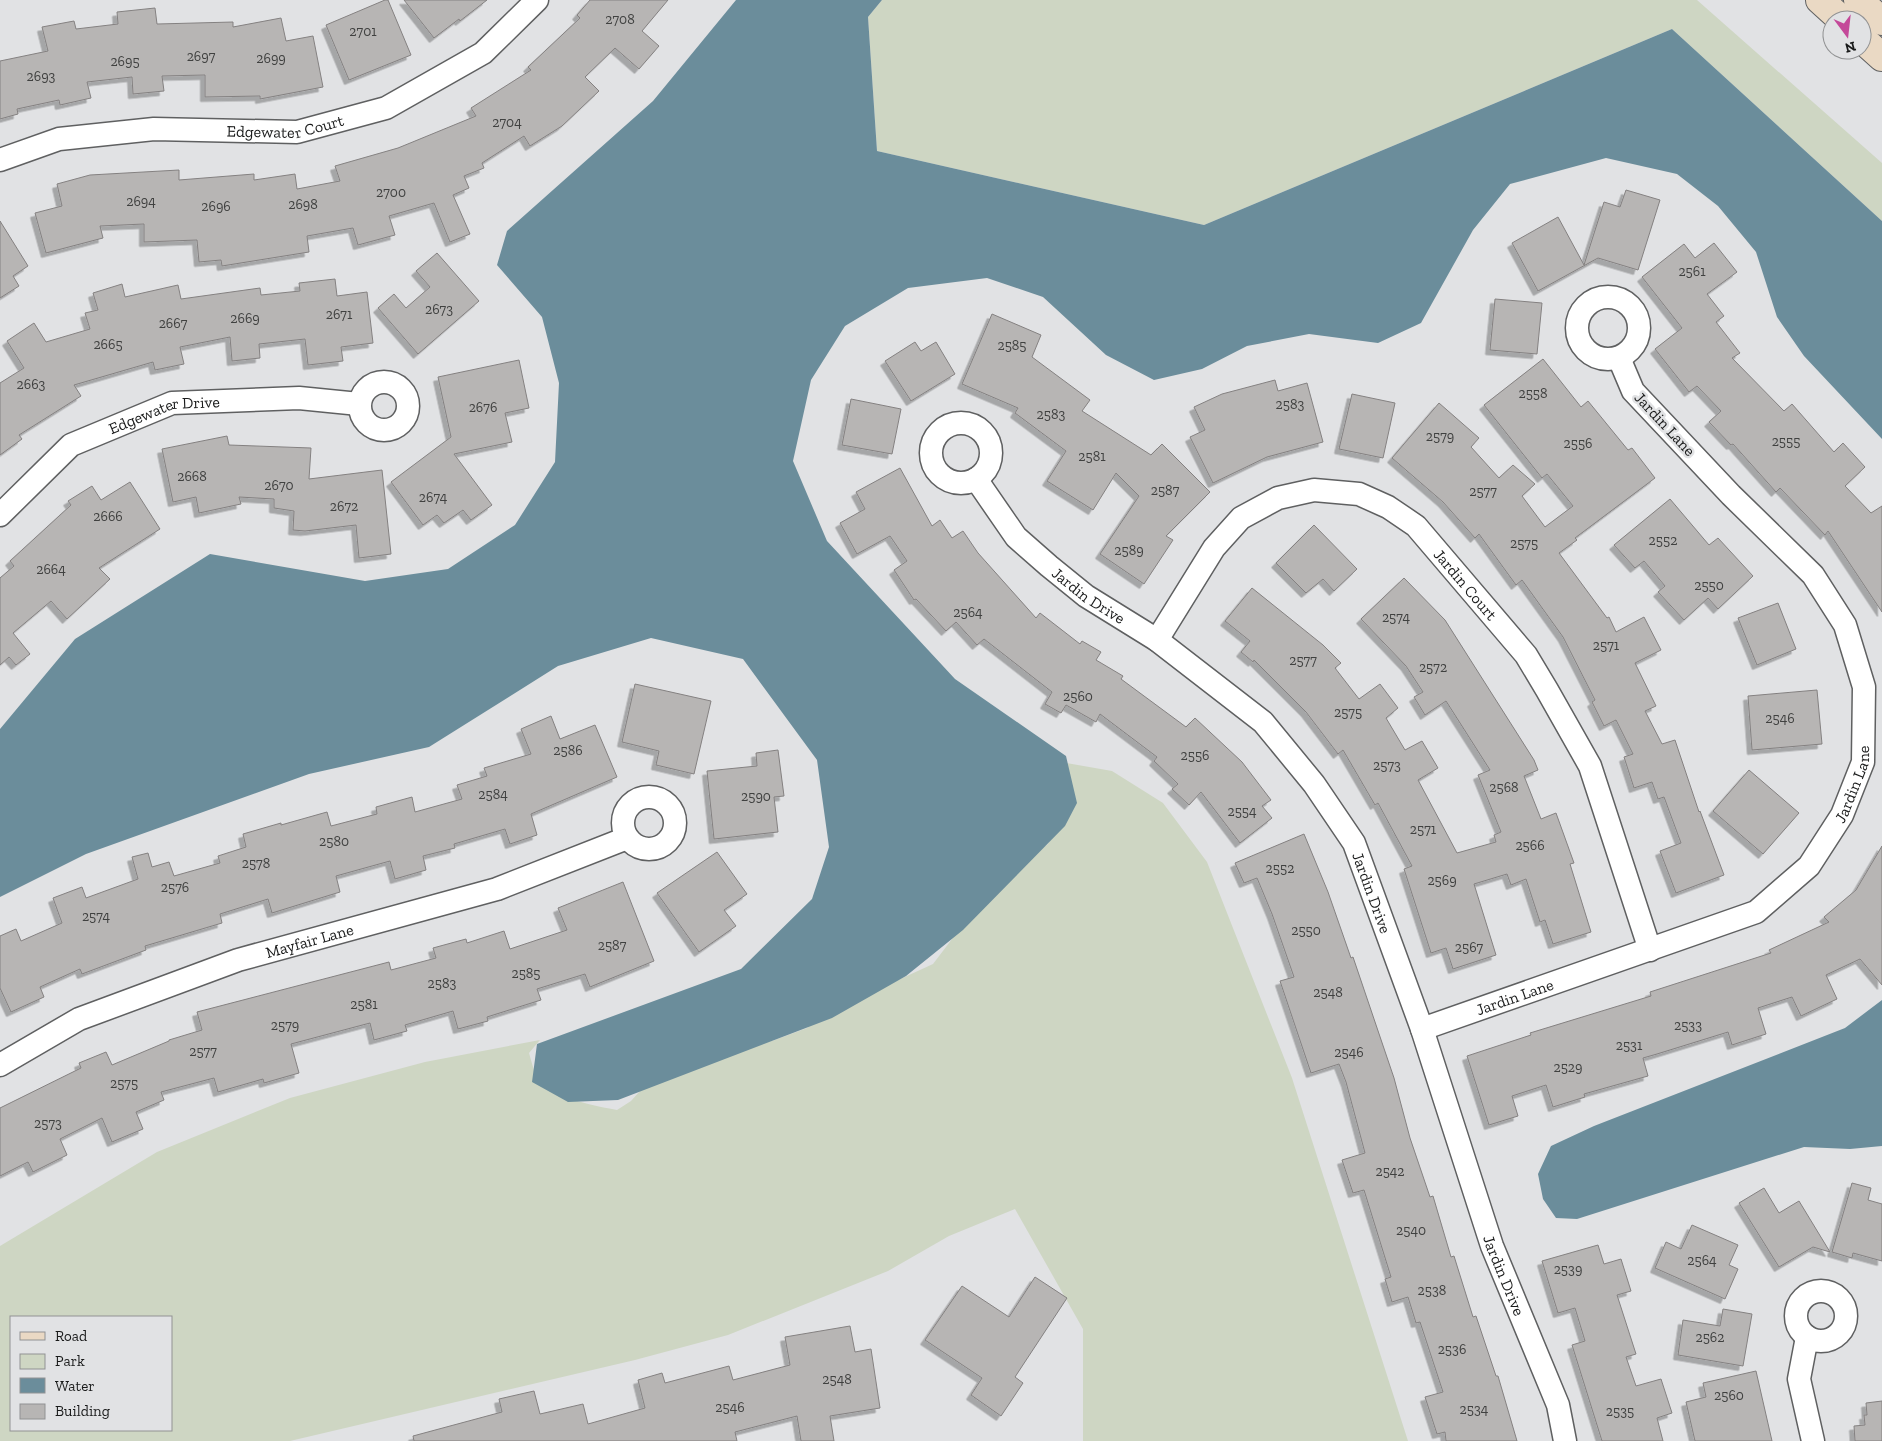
<svg xmlns="http://www.w3.org/2000/svg" width="1882" height="1441" font-family="'Zilla Slab',serif">
<style>
.green{fill:#ced6c3;fill-rule:evenodd}
.water{fill:#6b8d9b}
.building{fill:#b7b5b4;stroke:#848181;filter:url(#shadow)}
.lines{fill:none;stroke-linecap:round;stroke-linejoin:round}
.street-casing{stroke:#5f6061;stroke-width:25}
.secondary-casing{stroke:#5f6061;stroke-width:30}
.street{stroke:#fff;stroke-width:22}
.secondary{stroke:#ead9c4;stroke-width:28}
.labels{text-anchor:middle;dominant-baseline:central;stroke-width:5;stroke-linejoin:round;paint-order:stroke}
.number-label{font-size:14px;fill:#404140}
.street-label{font-size:16px;fill:#191a1a;stroke:#e1e2e4}
</style>
<defs>
<filter id="shadow"><feDropShadow dx="-4.5" dy="4.5" stdDeviation="0" flood-color="#0004"/></filter>
</defs>
<rect width="100%" height="100%" fill="#e1e2e4"/>
<!-- green -->
<g class="green">
<polygon points="882,0 1697,0 1882,163 1882,221 1672,29 1204,225 877,151 868,17"/>
<path d="M1055,761L1112,771L1163,803L1207,862L1292,1078L1408,1441H1083V1329L1015,1209L949,1236L888,1271L728,1335L635,1360L290,1441H0V1246L157,1152L290,1098L425,1062L540,1040L529,1053C532,1063 535,1078 543,1085C555,1098 600,1107 617,1110L631,1101L649,1081L740,1044L772,1041L807,1028L822,1015L933,964L984,897L1028,855L1047,845L1061,826ZM11,1317H171V1430H11Z"/>
</g>
<!-- water -->
<g class="water">
<polygon points="736,0 882,0 868,17 877,151 1204,225 1672,29 1882,221 1882,439 1804,356 1777,317 1756,252 1718,206 1677,174 1606,158 1510,184 1473,230 1421,323 1378,343 1309,334 1247,346 1202,369 1154,380 1106,355 1043,297 987,278 908,288 845,326 811,380 793,461 827,541 955,679 1066,756 1077,803 1065,826 963,930 906,976 832,1018 618,1100 568,1102 532,1082 537,1044 741,969 812,899 829,847 817,760 743,659 651,638 558,666 429,747 309,774 86,854 0,897 0,729 75,639 210,554 365,581 448,569 515,525 555,462 559,383 542,317 497,265 507,231 653,101"/>
<polygon points="1882,1000 1882,1146 1850,1149 1804,1147 1577,1219 1556,1218 1543,1199 1538,1174 1551,1146 1594,1126 1845,1028"/>
</g>
<!-- building -->
<g class="building">
<polygon points="385,0 388,0 411,55 349,80 326,25"/>
<polygon points="404,0 487,0 460,21 459,19 434,38"/>
<polygon points="590,0 668,0 642,31 659,46 639,69 615,48 585,77 599,91 562,126 530,146 524,136 482,163 484,168 464,176 469,188 453,195 470,234 450,242 434,203 389,216 395,235 358,245 353,228 307,236 309,252 222,266 221,260 199,262 197,240 144,242 144,224 100,226 103,238 46,253 35,213 62,206 57,184 90,175 179,170 179,180 254,174 254,180 295,174 297,189 340,181 335,166 398,148 476,116 471,108 531,70 528,67 580,18 577,15"/>
<polygon points="155,8 157,24 233,22 233,27 281,18 286,41 313,36 323,87 260,99 260,96 205,97 205,75 162,76 164,91 133,94 132,77 87,82 91,98 60,105 59,100 17,109 18,114 0,119 0,61 48,51 42,27 74,21 76,29 118,24 117,12"/>
<polygon points="1626,190 1660,200 1638,270 1598,258 1538,291 1512,243 1558,217 1584,265 1604,202 1620,207"/>
<polygon points="0,221 28,266 13,276 19,286 0,298"/>
<polygon points="1714,243 1737,272 1707,294 1724,316 1716,322 1740,353 1732,358 1784,411 1792,404 1834,452 1843,443 1865,467 1845,486 1871,513 1882,506 1882,612 1828,531 1825,535 1780,488 1776,492 1733,444 1731,445 1709,422 1721,411 1697,386 1689,392 1655,349 1682,328 1642,277 1684,244 1695,258"/>
<polygon points="437,253 479,301 418,354 378,308 394,294 406,308 430,287 416,271"/>
<polygon points="335,279 337,296 367,292 373,343 341,347 343,361 308,365 305,339 259,344 260,358 232,361 230,337 180,347 184,364 155,370 153,362 74,385 81,396 19,435 22,439 0,455 0,383 24,368 7,341 34,323 46,342 90,329 85,313 98,310 93,293 122,284 125,297 178,285 181,299 260,288 261,295 300,291 299,283"/>
<polygon points="1495,299 1542,303 1537,354 1490,350"/>
<polygon points="992,314 1041,335 1032,357 1090,400 1082,411 1151,455 1162,444 1210,492 1166,536 1173,540 1144,584 1100,554 1139,496 1116,473 1093,510 1047,481 1066,451 1015,413 1018,408 962,384"/>
<polygon points="915,342 921,351 936,342 955,374 911,401 885,361"/>
<polygon points="1543,359 1581,407 1588,401 1628,450 1632,448 1655,478 1575,538 1577,540 1559,553 1607,618 1609,617 1616,632 1644,617 1661,650 1635,663 1656,706 1645,711 1662,744 1675,740 1699,812 1700,811 1724,875 1676,893 1660,851 1681,843 1664,797 1658,799 1652,782 1634,788 1624,757 1633,754 1616,720 1604,726 1592,702 1595,700 1563,637 1522,580 1516,585 1479,534 1475,538 1443,502 1392,458 1439,403 1479,438 1471,447 1499,478 1513,465 1535,484 1522,496 1545,527 1573,506 1547,474 1542,478 1484,405"/>
<polygon points="519,360 529,408 505,413 512,442 454,454 492,505 471,520 463,510 444,523 437,515 423,525 391,482 451,437 438,377"/>
<polygon points="1275,380 1278,391 1307,383 1323,442 1267,457 1213,483 1190,437 1205,430 1194,407 1222,394"/>
<polygon points="1352,394 1395,403 1383,458 1339,449"/>
<polygon points="851,399 901,409 892,454 842,445"/>
<polygon points="227,436 229,445 311,448 309,479 382,470 391,554 359,558 356,525 305,531 293,530 294,511 274,508 274,499 239,497 241,504 199,513 196,497 173,502 162,449"/>
<polygon points="900,468 932,526 940,520 952,538 963,531 978,553 1036,618 1040,613 1080,644 1082,641 1101,652 1096,660 1123,676 1121,679 1186,727 1195,718 1242,762 1271,800 1262,806 1272,818 1240,843 1201,792 1189,805 1172,789 1178,784 1154,761 1157,757 1100,714 1096,722 1066,705 1061,713 1045,704 1052,692 984,639 977,645 956,622 946,631 916,599 914,600 894,570 907,561 890,536 857,554 840,523 865,509 856,492"/>
<polygon points="130,482 160,529 99,568 110,579 67,619 51,601 13,633 30,654 16,665 9,657 0,665 0,578 14,566 10,561 71,505 68,501 92,486 101,500"/>
<polygon points="1670,499 1709,545 1718,538 1753,576 1718,609 1708,598 1684,620 1658,592 1665,586 1644,561 1635,568 1614,545"/>
<polygon points="1314,525 1357,569 1334,591 1323,579 1306,593 1276,563"/>
<polygon points="1404,578 1445,620 1534,760 1538,770 1524,776 1541,819 1556,813 1574,863 1570,864 1591,932 1553,944 1545,920 1540,922 1526,879 1511,885 1507,874 1474,884 1496,955 1453,969 1446,948 1431,953 1404,869 1412,866 1378,803 1375,805 1343,750 1338,754 1306,712 1254,660 1253,662 1241,652 1250,641 1225,621 1252,588 1323,645 1341,663 1335,668 1359,699 1380,684 1398,708 1386,718 1405,750 1422,741 1438,768 1418,780 1457,853 1496,842 1494,835 1501,832 1478,775 1490,770 1446,701 1425,715 1414,697 1423,692 1406,666 1361,619"/>
<polygon points="1778,603 1796,649 1757,665 1738,618"/>
<polygon points="635,684 711,701 694,774 656,765 659,751 622,742"/>
<polygon points="1817,690 1822,744 1752,750 1748,696"/>
<polygon points="551,716 560,739 595,725 617,777 531,814 537,835 510,844 505,829 454,844 455,848 423,856 426,870 395,879 390,861 336,876 340,892 272,913 268,899 220,914 222,923 145,946 146,950 82,974 80,969 40,987 44,997 11,1012 0,988 0,936 16,929 21,941 62,923 53,898 82,887 86,898 138,879 132,857 148,853 152,867 169,862 174,876 220,863 218,856 246,847 243,834 281,823 281,825 327,812 331,826 377,814 376,807 412,797 415,812 462,799 457,785 487,776 484,768 531,754 521,729"/>
<polygon points="778,750 784,796 774,797 778,832 714,839 707,771 757,766 756,753"/>
<polygon points="1749,770 1799,813 1763,854 1713,811"/>
<polygon points="1304,834 1328,892 1351,958 1353,957 1394,1078 1410,1138 1430,1197 1433,1196 1451,1257 1454,1256 1473,1317 1476,1316 1496,1376 1498,1376 1517,1441 1446,1441 1445,1432 1437,1434 1425,1397 1443,1392 1420,1322 1416,1323 1408,1297 1392,1302 1385,1279 1391,1277 1364,1190 1353,1193 1342,1160 1365,1153 1346,1082 1339,1064 1311,1073 1280,981 1294,977 1272,914 1257,878 1244,883 1235,863"/>
<polygon points="1882,846 1882,985 1860,959 1826,975 1837,999 1801,1016 1792,997 1758,1008 1766,1034 1732,1045 1728,1032 1657,1054 1643,1058 1648,1076 1584,1094 1585,1097 1553,1107 1546,1085 1512,1096 1518,1116 1489,1125 1467,1056 1531,1035 1530,1033 1651,996 1650,992 1771,953 1769,950 1829,922 1824,917 1856,890"/>
<polygon points="717,852 747,894 724,910 736,926 699,952 657,893"/>
<polygon points="623,882 654,961 590,987 585,974 537,989 541,1000 487,1017 488,1021 458,1029 453,1011 405,1025 407,1031 374,1040 370,1023 291,1044 299,1073 264,1083 263,1079 218,1092 214,1078 161,1092 164,1100 136,1112 143,1129 112,1142 102,1118 60,1139 67,1155 33,1172 28,1162 0,1176 0,1108 81,1068 79,1063 106,1052 112,1065 169,1041 169,1040 202,1030 197,1012 389,962 391,970 436,958 433,948 466,939 467,943 504,931 510,949 567,930 558,908"/>
<polygon points="1852,1183 1871,1188 1868,1200 1882,1204 1882,1261 1853,1253 1852,1258 1832,1252"/>
<polygon points="1764,1188 1779,1213 1799,1201 1830,1252 1813,1247 1779,1267 1739,1203"/>
<polygon points="1692,1225 1738,1245 1729,1265 1738,1269 1725,1299 1655,1268 1666,1242 1681,1249"/>
<polygon points="1598,1245 1604,1264 1621,1259 1631,1291 1617,1295 1636,1354 1626,1357 1636,1386 1661,1379 1672,1413 1657,1418 1663,1441 1602,1441 1572,1345 1585,1341 1575,1308 1558,1313 1542,1261"/>
<polygon points="1035,1277 1067,1298 1015,1377 1023,1383 1001,1416 971,1395 982,1378 925,1340 962,1286 1009,1317"/>
<polygon points="1723,1309 1752,1314 1743,1366 1678,1355 1683,1320 1720,1326"/>
<polygon points="850,1326 855,1352 871,1349 880,1408 830,1416 834,1441 801,1441 797,1416 735,1432 737,1441 414,1441 413,1436 502,1412 499,1399 534,1391 540,1414 583,1404 588,1424 645,1408 638,1380 662,1373 665,1383 729,1366 733,1380 790,1365 785,1337"/>
<polygon points="1756,1371 1772,1441 1695,1441 1686,1402 1706,1397 1703,1383"/>
<polygon points="1882,1401 1882,1441 1855,1441 1854,1426 1865,1425 1864,1415 1867,1415 1866,1403"/>
</g>
<g class="lines">
<!-- street casing -->
<g class="street-casing">
<g id="street">
<path id="s1" d="M0,160L59,139L154,129L297,132L386,108L483,53L537,0"/>
<circle cx="1608" cy="328" r="31"/>
<circle cx="384" cy="406" r="24"/>
<circle cx="961" cy="453" r="30"/>
<path id="s2" d="M976,479L1016,537L1049,566L1086,596L1157,640L1263,722L1314,784L1354,843L1422,1029L1492,1246L1558,1405L1565,1441"/>
<path id="s3" d="M0,515L71,445L172,403L299,398L359,404"/>
<path id="s4" d="M1157,640L1214,548L1241,518L1278,498L1314,490L1359,494L1388,507L1416,526L1526,655L1547,690L1590,766L1650,950"/>
<circle cx="649" cy="823" r="26"/>
<path id="s5" d="M1422,1029L1756,912L1809,866L1842,815L1863,762L1864,687L1845,625L1813,575L1731,495L1633,391L1619,358"/>
<path id="s6" d="M0,1065L79,1019L238,960L497,889L627,838"/>
<circle cx="1821" cy="1316" r="25"/>
<polyline points="1807,1337 1799,1379 1813,1441"/>
</g>
</g>
<!-- secondary casing -->
<g class="secondary-casing">
<g id="secondary">
<polyline points="1820,0 1842,20"/>
<polyline points="1858,0 1882,21"/>
<polyline points="1862,39 1882,57"/>
</g>
</g>
<!-- street -->
<use href="#street" class="street"/>
<!-- secondary -->
<use href="#secondary" class="secondary"/>
</g>
<g class="labels">
<!-- number labels -->
<g class="number-label">
<text x="620" y="19">2708</text>
<text x="363" y="31">2701</text>
<text x="201" y="56">2697</text>
<text x="271" y="58">2699</text>
<text x="125" y="61">2695</text>
<text x="41" y="76">2693</text>
<text x="507" y="122">2704</text>
<text x="391" y="192">2700</text>
<text x="141" y="201">2694</text>
<text x="303" y="204">2698</text>
<text x="216" y="206">2696</text>
<text x="1692" y="271">2561</text>
<text x="439" y="309">2673</text>
<text x="339" y="314">2671</text>
<text x="245" y="318">2669</text>
<text x="173" y="323">2667</text>
<text x="108" y="344">2665</text>
<text x="1012" y="345">2585</text>
<text x="31" y="384">2663</text>
<text x="1533" y="393">2558</text>
<text x="1290" y="404">2583</text>
<text x="483" y="407">2676</text>
<text x="1051" y="414">2583</text>
<text x="1440" y="436">2579</text>
<text x="1786" y="441">2555</text>
<text x="1578" y="443">2556</text>
<text x="1092" y="456">2581</text>
<text x="192" y="476">2668</text>
<text x="279" y="485">2670</text>
<text x="1165" y="490">2587</text>
<text x="1483" y="491">2577</text>
<text x="433" y="497">2674</text>
<text x="344" y="506">2672</text>
<text x="108" y="516">2666</text>
<text x="1663" y="540">2552</text>
<text x="1524" y="543">2575</text>
<text x="1129" y="550">2589</text>
<text x="51" y="569">2664</text>
<text x="1709" y="585">2550</text>
<text x="968" y="612">2564</text>
<text x="1396" y="617">2574</text>
<text x="1606" y="645">2571</text>
<text x="1303" y="660">2577</text>
<text x="1433" y="667">2572</text>
<text x="1078" y="696">2560</text>
<text x="1348" y="712">2575</text>
<text x="1780" y="718">2546</text>
<text x="568" y="750">2586</text>
<text x="1195" y="755">2556</text>
<text x="1387" y="765">2573</text>
<text x="1504" y="787">2568</text>
<text x="493" y="794">2584</text>
<text x="756" y="796">2590</text>
<text x="1242" y="811">2554</text>
<text x="1423" y="829">2571</text>
<text x="334" y="841">2580</text>
<text x="1530" y="845">2566</text>
<text x="256" y="863">2578</text>
<text x="1280" y="868">2552</text>
<text x="1442" y="880">2569</text>
<text x="175" y="887">2576</text>
<text x="96" y="916">2574</text>
<text x="1306" y="930">2550</text>
<text x="612" y="945">2587</text>
<text x="1469" y="947">2567</text>
<text x="526" y="973">2585</text>
<text x="442" y="983">2583</text>
<text x="1328" y="992">2548</text>
<text x="364" y="1004">2581</text>
<text x="285" y="1025">2579</text>
<text x="1688" y="1025">2533</text>
<text x="1629" y="1045">2531</text>
<text x="203" y="1051">2577</text>
<text x="1349" y="1052">2546</text>
<text x="1568" y="1067">2529</text>
<text x="124" y="1083">2575</text>
<text x="48" y="1123">2573</text>
<text x="1390" y="1171">2542</text>
<text x="1411" y="1230">2540</text>
<text x="1702" y="1260">2564</text>
<text x="1568" y="1269">2539</text>
<text x="1432" y="1290">2538</text>
<text x="1710" y="1337">2562</text>
<text x="1452" y="1349">2536</text>
<text x="837" y="1379">2548</text>
<text x="1729" y="1395">2560</text>
<text x="730" y="1407">2546</text>
<text x="1474" y="1409">2534</text>
<text x="1620" y="1411">2535</text>
</g>
<!-- street labels -->
<g class="street-label">
<text stroke="none"><textPath href="#s1" startOffset="290">Edgewater Court</textPath></text>
<text stroke="none"><textPath href="#s3" startOffset="199">Edgewater Drive</textPath></text>
<text transform="translate(1665 424) rotate(47)">Jardin Lane</text>
<text stroke="none"><textPath href="#s4" startOffset="415">Jardin Court</textPath></text>
<text stroke="none"><textPath href="#s2" startOffset="164">Jardin Drive</textPath></text>
<text stroke="none"><textPath href="#s5" startOffset="518">Jardin Lane</textPath></text>
<text stroke="none"><textPath href="#s2" startOffset="584">Jardin Drive</textPath></text>
<text stroke="none"><textPath href="#s6" startOffset="335">Mayfair Lane</textPath></text>
<text stroke="none"><textPath href="#s5" startOffset="98">Jardin Lane</textPath></text>
<text stroke="none"><textPath href="#s2" startOffset="989">Jardin Drive</textPath></text>
</g>
</g>
<!-- legend -->
<rect x="10" y="1316" width="162" height="115" fill="#e1e2e4" stroke="#919293"/>
<rect x="20" y="1332" width="25" height="8" fill="#ead9c4" stroke="#919293"/>
<text x="55" y="1341" font-size="15" fill="#191a1a">Road</text>
<rect x="20" y="1354" width="25" height="15" fill="#ced6c3" stroke="#919293"/>
<text x="55" y="1366" font-size="15" fill="#191a1a">Park</text>
<rect x="20" y="1378" width="25" height="15" fill="#6b8d9b" stroke="#919293"/>
<text x="55" y="1391" font-size="15" fill="#191a1a">Water</text>
<rect x="20" y="1404" width="25" height="15" fill="#b7b5b4" stroke="#919293"/>
<text x="55" y="1416" font-size="15" fill="#191a1a">Building</text>
<!-- north arrow -->
<g transform="translate(1847 35) rotate(165)"><circle r="24" fill="#e1e2e4" stroke="#919293"/>
<path d="M0-4L9 19L0 12L-9 19Z" fill="#c44999"/>
<text y="-8" font-size="14" font-weight="bold" text-anchor="middle" fill="#191a1a">N</text>
</g>
</svg>
